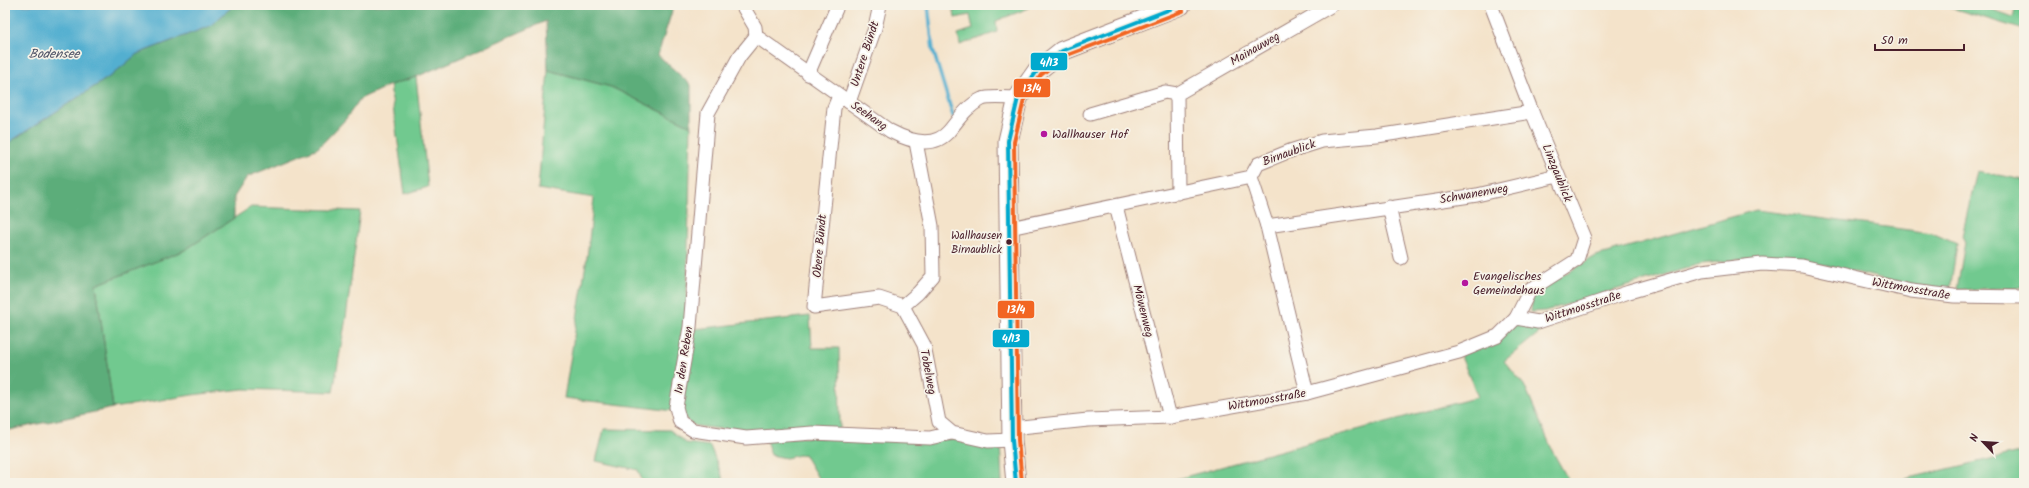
<svg xmlns="http://www.w3.org/2000/svg" width="2029" height="488" font-family="Kalam,sans-serif">
<style>
.green{fill:#71c98f;stroke:#5e745d}
.forest{fill:#5cad7a;stroke:#536652}
.water{fill:#52afd0;stroke:#4e677e}
.lines{fill:none;stroke-linecap:round;stroke-linejoin:round}
.stream{stroke:#52afd0;stroke-width:3.5}
.street-casing{stroke:#9f817a;stroke-width:15}
.secondary-casing{stroke:#9f817a;stroke-width:21}
.street{stroke:#fff;stroke-width:13}
.secondary{stroke:#fff;stroke-width:19}
.bus-1-casing{stroke:#f7f3e8;stroke-width:7}
.bus-2-casing{stroke:#f7f3e8;stroke-width:7}
.bus-1{stroke:#00a9ce;stroke-width:4}
.bus-2{stroke:#f26522;stroke-width:4}
.poi-dot{fill:#b5179e;stroke:#f7f3e8;stroke-width:1.5}
.bus-dot{fill:#4a1f2b;stroke:#f7f3e8;stroke-width:1.5}
.labels{text-anchor:middle;dominant-baseline:central;stroke-width:3.5;stroke-linejoin:round;paint-order:stroke}
.bus-label{font-size:11px;fill:#4a1f2b;stroke:#f7f3e8;text-anchor:end}
.street-label{font-size:12px;fill:#4a1f2b;stroke:#f7f3e8}
.poi-label{font-size:12px;fill:#4a1f2b;stroke:#f7f3e8;text-anchor:start}
.water-label{font-size:13px;font-style:italic;fill:#4d5165;stroke:#f7f3e8}
.line-badge{stroke:#f7f3e8;stroke-width:1.5}
.badge-label{font-size:11px;text-anchor:middle;font-weight:bold;fill:#fff}
</style>
<rect width="100%" height="100%" fill="#f7f3e8"/>
<filter id="ink" filterUnits="userSpaceOnUse"><feTurbulence type="fractalNoise" baseFrequency=".025" numOctaves="2"/><feDisplacementMap in="SourceGraphic" scale="8" xChannelSelector="R" yChannelSelector="G"/><feConvolveMatrix kernelMatrix="1 2 1 2 8 2 1 2 1" color-interpolation-filters="sRGB"/></filter>
<filter id="wash" filterUnits="userSpaceOnUse"><feTurbulence type="fractalNoise" baseFrequency=".012" numOctaves="4" result="noise"/><feDisplacementMap in="SourceGraphic" scale="16" xChannelSelector="R" yChannelSelector="G"/><feGaussianBlur stdDeviation="0.9" result="paint"/><feColorMatrix in="noise" values="0 0 0 0 0 0 0 0 0 0 0 0 0 0 0 0 0 1.4 0 .05"/><feComposite in="paint" operator="in"/></filter>
<g filter="url(#wash)">
<rect width="100%" height="100%" fill="#f4e3ca"/>
<!-- green -->
<g class="green">
<polygon points="953,5 1028,5 1029,8 996,21 997,32 960,45 958,34 973,29 970,15 955,18"/>
<polygon points="1942,5 1980,5 2013,17 2016,5 2024,5 2024,30"/>
<polygon points="548,70 611,87 691,126 686,329 674,411 564,398 587,257 594,198 538,189"/>
<polygon points="416,77 428,187 405,194 390,85"/>
<polygon points="1977,171 2024,180 2024,287 1957,290 1965,242 1962,236"/>
<polygon points="251,207 360,211 346,318 333,392 243,389 192,395 113,408 96,285 185,250"/>
<polygon points="1756,210 1932,233 1957,244 1950,290 1914,286 1803,260 1762,257 1701,264 1545,311 1531,312 1533,293 1596,256"/>
<polygon points="810,316 812,348 839,348 840,430 765,434 696,426 688,422 681,412 695,329"/>
<polygon points="1518,322 1529,327 1549,325 1504,361 1524,385 1554,454 1570,483 1162,483 1478,397 1459,352"/>
<polygon points="604,429 670,430 686,443 710,446 725,483 643,483 638,470 596,461"/>
<polygon points="765,437 1000,440 1002,483 821,483 804,454 786,458 771,455"/>
<polygon points="2024,451 2024,483 1888,483"/>
</g>
<!-- forest -->
<polygon class="forest" points="234,5 674,5 658,55 691,85 691,126 611,87 548,70 546,21 416,77 390,85 360,99 345,120 318,148 247,177 234,197 234,218 185,250 96,285 113,408 5,431 5,145 112,75 137,54 210,26"/>
<!-- water -->
<polygon class="water" points="5,5 234,5 210,26 137,54 112,75 5,145"/>
<g class="lines">
<!-- stream -->
<polyline class="stream" points="928,5 933,50 953,116"/>
</g>
</g>
<g filter="url(#ink)">
<g class="lines">
<!-- street casing -->
<g class="street-casing">
<g id="street">
<path d="M742,5L755,27L756,36L890,131C907,140 933,150 949,131C959,119 967,106 982,99C989,96 1009,98 1018,98"/>
<polyline points="756,36 739,57 708,113 690,327 676,407 680,422 693,430 746,438 812,433 930,438 951,433"/>
<polyline points="808,74 836,9 835,5"/>
<polyline points="839,96 834,108 814,307 879,298 903,306"/>
<polyline points="849,102 875,28 880,5"/>
<polyline points="1090,114 1165,92 1177,94"/>
<polyline points="916,142 932,226 933,276 918,293 903,306 924,345 939,422 952,433 988,441 1012,440"/>
<polyline points="1251,177 1267,226 1307,393"/>
<polyline points="1178,193 1177,94 1332,5"/>
<polyline points="1116,206 1170,417"/>
<polyline points="1389,207 1401,258"/>
<polyline points="1267,226 1477,195 1558,176"/>
<polyline points="1010,228 1251,177 1258,164 1290,151 1322,141 1377,136 1532,112"/>
<polyline points="1516,318 1538,322 1629,292 1702,271 1762,264 1802,266 1911,291 1954,296 2024,297"/>
<polyline points="1011,428 1088,420 1170,417 1307,393 1459,352 1498,336 1516,318 1530,290 1577,260 1584,238 1532,112 1491,5"/>
</g>
</g>
<!-- secondary casing -->
<g class="secondary-casing">
<polyline id="secondary" points="1016,483 1012,440 1008,141 1018,98 1037,71 1062,51 1181,5"/>
</g>
<!-- street -->
<use href="#street" class="street"/>
<!-- secondary -->
<use href="#secondary" class="secondary"/>
<!-- bus-1 casing -->
<g class="bus-1-casing">
<polyline id="bus-1" points="1016,483 1012,440 1008,141 1018,98 1037,71 1062,51 1181,5"/>
</g>
<!-- bus-2 casing -->
<g class="bus-2-casing">
<polyline id="bus-2" points="1022,482 1018,440 1014,142 1024,100 1041,75 1065,56 1183,11"/>
</g>
<!-- bus-1 -->
<use href="#bus-1" class="bus-1"/>
<!-- bus-2 -->
<use href="#bus-2" class="bus-2"/>
</g>
</g>
<!-- markers -->
<g class="poi-dot">
<circle cx="1044" cy="134" r="4"/>
<circle cx="1465" cy="283" r="4"/>
</g>
<circle class="bus-dot" cx="1009" cy="242" r="3.5"/>
<g class="labels">
<!-- bus labels -->
<g class="bus-label">
<text x="1002" y="236">Wallhausen<tspan x="1002" dy="14">Birnaublick</tspan></text>
</g>
<!-- street labels -->
<g class="street-label">
<text transform="translate(1255 49) rotate(-30)">Mainauweg</text>
<text transform="translate(865 54) rotate(-72)">Untere Bündt</text>
<text transform="translate(869 116) rotate(35)">Seehang</text>
<text transform="translate(1289 153) rotate(-20)">Birnaublick</text>
<text transform="translate(1557 173) rotate(68)">Linzgaublick</text>
<text transform="translate(1474 194) rotate(-10)">Schwanenweg</text>
<text transform="translate(820 246) rotate(-85)">Obere Bündt</text>
<text transform="translate(1911 289) rotate(10)">Wittmoosstraße</text>
<text transform="translate(1583 307) rotate(-18)">Wittmoosstraße</text>
<text transform="translate(1143 311) rotate(76)">Möwenweg</text>
<text transform="translate(684 360) rotate(-81)">In den Reben</text>
<text transform="translate(928 372) rotate(79)">Tobelweg</text>
<text transform="translate(1267 400) rotate(-10)">Wittmoosstraße</text>
</g>
<!-- poi labels -->
<g class="poi-label">
<text x="1052" y="134">Wallhauser Hof</text>
<text x="1473" y="276">Evangelisches<tspan x="1473" dy="14">Gemeindehaus</tspan></text>
</g>
<!-- water labels -->
<g class="water-label">
<text x="54" y="54">Bodensee</text>
</g>
</g>
<g class="line-badge">
<rect x="1030" y="52" width="38" height="19" rx="4" fill="#00a9ce"/>
<rect x="1013" y="78" width="38" height="20" rx="4" fill="#f26522"/>
<rect x="997" y="300" width="38" height="19" rx="4" fill="#f26522"/>
<rect x="992" y="329" width="38" height="19" rx="4" fill="#00a9ce"/>
</g>
<g class="badge-label">
<text x="1049" y="66">4/13</text>
<text x="1032" y="92">13/4</text>
<text x="1016" y="313">13/4</text>
<text x="1011" y="342">4/13</text>
</g>
<!-- margin -->
<rect width="2029" height="488" fill="none" stroke="#f7f3e8" stroke-width="20"/>
<!-- north arrow -->
<g transform="translate(1983 442) rotate(295)" stroke="#f7f3e8" stroke-width="3" paint-order="stroke">
<path d="M0-3L7 15L0 10L-7 15Z" fill="#4a1f2b"/>
<text y="-6" font-size="11" font-weight="bold" text-anchor="middle" fill="#4a1f2b">N</text>
</g>
<!-- scale -->
<path d="M1875 44v6h89v-6" fill="none" stroke="#4a1f2b" stroke-width="2"/>
<text x="1881" y="44" font-size="12" fill="#4a1f2b" stroke="#f7f3e8" stroke-width="3" paint-order="stroke">50 m</text>
</svg>
